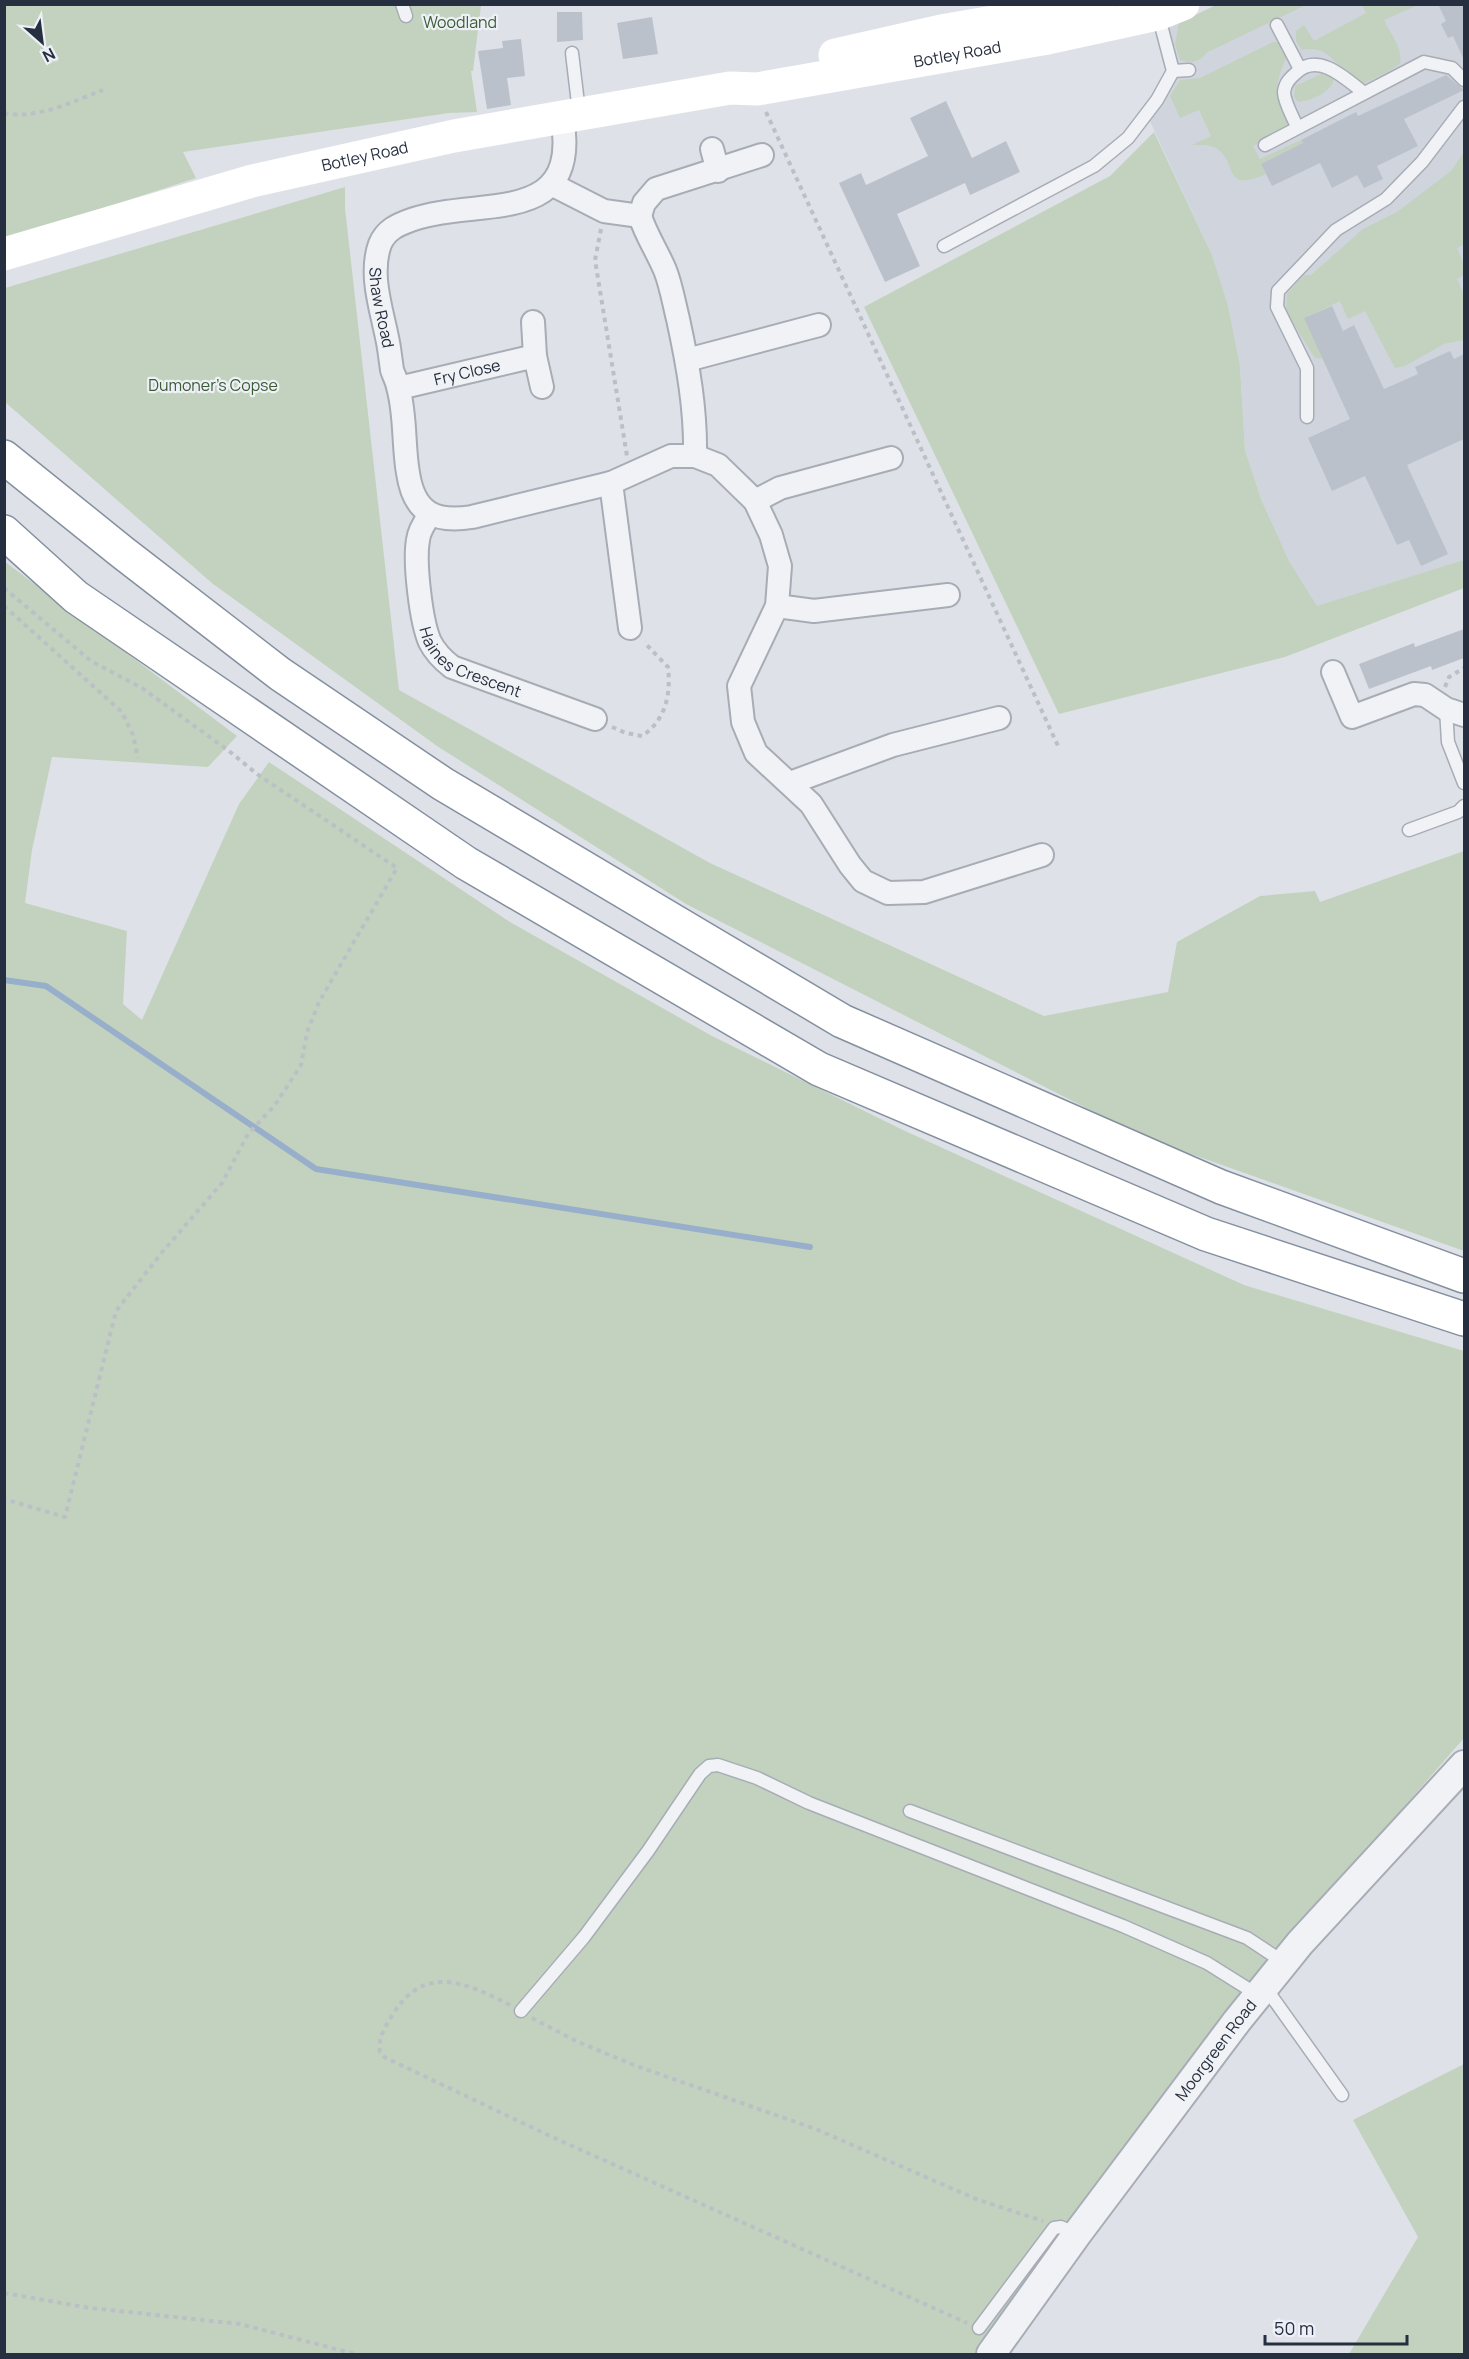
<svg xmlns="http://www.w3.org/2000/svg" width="1469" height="2359" font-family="Manrope,sans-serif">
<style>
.built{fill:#d0d4dd}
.green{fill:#c3d2be}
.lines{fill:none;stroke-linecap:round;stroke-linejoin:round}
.stream{stroke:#97afca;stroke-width:6}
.building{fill:#bbc1cb}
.service-casing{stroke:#a7acb5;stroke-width:15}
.minor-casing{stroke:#a7acb5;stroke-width:26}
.tertiary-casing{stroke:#a7acb5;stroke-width:32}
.motorway-casing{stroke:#848f9f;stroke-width:36}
.path{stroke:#bbbfc6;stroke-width:4;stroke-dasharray:4.5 4.5;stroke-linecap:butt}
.service{stroke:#f0f2f6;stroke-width:12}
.minor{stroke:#f0f2f6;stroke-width:22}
.tertiary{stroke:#f0f2f6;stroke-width:28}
.secondary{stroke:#fff;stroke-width:33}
.motorway{stroke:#fff;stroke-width:33}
.labels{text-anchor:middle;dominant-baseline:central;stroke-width:4.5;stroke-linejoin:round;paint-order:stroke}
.park-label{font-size:16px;fill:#3a5c33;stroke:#edf0f6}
.street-label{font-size:16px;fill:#262f3f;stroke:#edf0f6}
</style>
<rect width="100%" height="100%" fill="#dee2e8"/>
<!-- built -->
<polygon class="built" points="1219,5 1464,5 1464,561 1316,612 1290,563 1261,499 1245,450 1240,366 1228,305 1212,255 1147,115 1174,71 1163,29"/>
<!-- green -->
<g class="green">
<polygon points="4,5 481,5 473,71 471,71 477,112 449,113 183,152 196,178 5,240"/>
<path d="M1216,5H1306L1206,53C1201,62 1189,64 1180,60L1175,44L1179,23Z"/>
<path d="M1362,5H1418L1384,20C1390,33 1404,50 1400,64L1386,73L1362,84C1338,76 1334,43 1302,50L1296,41V31L1304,25L1314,41L1366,13Z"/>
<path d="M1273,42H1280L1288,52C1283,67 1275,80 1278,97C1280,106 1290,120 1286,128C1281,137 1261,141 1253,146L1260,159L1301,140L1303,143L1261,164L1266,174C1221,194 1239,162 1216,148C1208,144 1200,145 1192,145L1211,136L1199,110L1180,118L1170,96L1180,80L1200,78Z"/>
<path d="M1323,73L1334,76C1335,91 1311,101 1298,102L1294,97L1295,86Z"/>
<polygon points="1154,132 1212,255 1228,305 1240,366 1245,450 1261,499 1290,563 1317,606 1464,560 1464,588 1285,657 1059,714 864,307 1110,176"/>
<polygon points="1464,152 1464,245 1457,248 1464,264 1464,275 1457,279 1464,295 1464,340 1444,344 1405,366 1395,368 1365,311 1348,319 1340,301 1305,318 1323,359 1315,358 1286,312 1287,294 1304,275 1311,275 1363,229 1397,212 1451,171"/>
<polygon points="345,187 345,208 399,690 710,863 1044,1016 1168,992 1177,942 1260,896 1315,891 1320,902 1464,851 1464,1251 1143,1137 686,904 437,746 213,584 5,402 5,288"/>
<polygon points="4,561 237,736 208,767 52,757 32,850 25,903 127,931 123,1004 142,1020 239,804 269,762 510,922 712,1036 903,1130 1244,1285 1464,1351 1464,1738 1256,1977 983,2354 5,2354"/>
<polygon points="1464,2064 1464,2354 1349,2354 1418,2237 1353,2120"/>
</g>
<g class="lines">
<!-- stream -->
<polyline class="stream" points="4,980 46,986 316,1169 810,1247"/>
</g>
<!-- building -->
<g class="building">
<polygon points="1438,4 1464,4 1464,60 1453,36 1448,38 1441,24 1446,21"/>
<polygon points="557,12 582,12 583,40 557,42"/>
<polygon points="652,17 658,54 623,59 617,23"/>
<polygon points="521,39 525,76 507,78 511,105 487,109 478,51 503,48 502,41"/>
<polygon points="1446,75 1464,90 1404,119 1418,146 1377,166 1383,179 1364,188 1357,175 1332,188 1320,163 1272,186 1261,164 1303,143 1301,140 1356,112 1358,116"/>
<polygon points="946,101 972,158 1006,141 1020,172 970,195 965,183 897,214 920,266 885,282 839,183 861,173 866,185 928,156 910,118"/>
<polygon points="1332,306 1343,331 1354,325 1384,389 1418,374 1415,367 1450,351 1454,359 1464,354 1464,439 1407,465 1448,554 1421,566 1409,540 1397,545 1365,476 1332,491 1308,438 1350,419 1304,318"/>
<polygon points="1464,629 1464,658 1432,670 1431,666 1369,689 1359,664 1414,643 1415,647"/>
</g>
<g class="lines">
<!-- service casing -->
<g class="service-casing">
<g id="service">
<polyline points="402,4 406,16"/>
<polyline points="1277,25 1300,69"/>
<polyline points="572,53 579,112"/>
<polyline points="1173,71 1189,70"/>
<path d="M1297,127C1293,117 1284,102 1284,92C1285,83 1290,78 1296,73C1318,51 1346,79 1364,93"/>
<polyline points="1265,145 1424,62 1452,68 1464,80"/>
<polyline points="944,246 1094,166 1128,138 1157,100 1173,71 1158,14"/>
<polyline points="1307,417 1307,368 1277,307 1278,291 1336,230 1386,199 1422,162 1464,107"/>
<polyline points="1446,709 1448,742 1464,783"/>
<polyline points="1409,830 1458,812 1464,806"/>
<polyline points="910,1811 1247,1938 1285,1963"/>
<polyline points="1265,1987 1342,2095"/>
<polyline points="521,2011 584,1937 648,1851 700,1774 709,1766 718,1765 757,1778 809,1803 1123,1926 1207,1963 1258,1995"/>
<polyline points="979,2328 1054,2228 1061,2227 1077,2234"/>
</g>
</g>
<!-- minor casing -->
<g class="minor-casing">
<g id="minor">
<path id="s1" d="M562,117C582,229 479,196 411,220C397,225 386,230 380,244C368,277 384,316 389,348C390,355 391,363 392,370C394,376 397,381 398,387C406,415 403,445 408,473C414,513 435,523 472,517L611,483L671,456H695L718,465L755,501L771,535L780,566L777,606L739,686L743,722L756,753L811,804L850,865L863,881L888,893L924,892L1042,855"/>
<polyline points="712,149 718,171"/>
<polyline points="553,185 604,211 640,216"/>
<path d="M640,216C646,235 657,251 665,270C671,285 674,303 678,319C688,365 696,410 695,456"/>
<polyline points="640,216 644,203 656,189 762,155"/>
<polyline points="533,322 535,356"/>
<polyline points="687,360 819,325"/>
<path id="s2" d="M399,388L535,356L542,387"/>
<polyline points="611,483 630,628"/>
<polyline points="755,501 780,488 891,458"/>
<path id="s3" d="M430,515C424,523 419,531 418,540C414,562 421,622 430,642C435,652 443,660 452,667L595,719"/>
<polyline points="777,606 814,611 948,595"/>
<polyline points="1333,672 1352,717 1414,694 1425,695 1446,709 1464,715"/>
<polyline points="790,783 893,745 999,718"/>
</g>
</g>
<!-- tertiary casing -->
<g class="tertiary-casing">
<g id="tertiary">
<path id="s4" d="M991,2354L1077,2234L1237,2021L1300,1943L1464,1765"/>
</g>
</g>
<!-- motorway casing -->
<g class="motorway-casing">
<g id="motorway">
<polyline points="4,457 122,552 280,674 443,784 842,1021 1221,1187 1464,1276"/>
<polyline points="4,532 76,597 466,863 819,1069 1206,1234 1464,1319"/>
</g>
</g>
<!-- path -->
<g class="path">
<polyline points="766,112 1058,746"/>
<path d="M4,113C36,120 74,101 103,90"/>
<polyline points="601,229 595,260 627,456"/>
<polyline points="4,588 91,661 142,688 229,751 257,774 397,868 319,1002 307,1032 301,1065 275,1105 248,1134 222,1183 164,1250 116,1311 65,1517 4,1499"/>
<polyline points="4,606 122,712 133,735 138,758"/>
<polyline points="1445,687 1449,677 1464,668"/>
<path d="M612,727L626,733L642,736C666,720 671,694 668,667L644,642"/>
<path d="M510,2005C466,1983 425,1963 393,2014C386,2026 377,2038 380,2052L384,2057L550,2136L967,2323"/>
<polyline points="532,2018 578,2042 634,2065 818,2130 976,2199 1043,2221"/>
<polyline points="4,2293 90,2308 240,2324 355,2354"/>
</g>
<!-- service -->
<use href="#service" class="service"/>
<!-- minor -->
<use href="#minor" class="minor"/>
<!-- tertiary -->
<use href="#tertiary" class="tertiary"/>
<!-- secondary -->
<g class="secondary">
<polyline points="835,55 941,31 1099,4"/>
<path id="s5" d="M4,254L252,181L454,136L730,88L757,89L1048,38L1158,14L1183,4"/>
</g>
<!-- motorway -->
<use href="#motorway" class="motorway"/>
</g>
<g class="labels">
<!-- park labels -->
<g class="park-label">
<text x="460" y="22">Woodland</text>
<text x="213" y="385">Dumoner's Copse</text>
</g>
<!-- street labels -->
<g class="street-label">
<text stroke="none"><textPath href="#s5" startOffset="976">Botley Road</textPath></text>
<text stroke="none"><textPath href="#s5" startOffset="374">Botley Road</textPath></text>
<text stroke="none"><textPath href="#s1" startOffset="322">Shaw Road</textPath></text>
<text stroke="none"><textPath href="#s2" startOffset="70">Fry Close</textPath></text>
<text stroke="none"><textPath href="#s3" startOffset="177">Haines Crescent</textPath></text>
<text stroke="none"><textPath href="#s4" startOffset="378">Moorgreen Road</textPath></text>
</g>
</g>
<!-- border -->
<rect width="1469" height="2359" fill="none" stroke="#262f3f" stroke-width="12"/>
<!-- north arrow -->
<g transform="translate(42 42) rotate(152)" stroke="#edf0f6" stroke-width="4.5" paint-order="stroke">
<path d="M0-4.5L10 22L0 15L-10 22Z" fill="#262f3f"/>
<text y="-9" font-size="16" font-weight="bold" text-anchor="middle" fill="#262f3f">N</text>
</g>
<!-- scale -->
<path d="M1265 2335v9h142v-9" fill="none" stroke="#262f3f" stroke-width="3"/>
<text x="1274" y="2335" font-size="18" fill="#262f3f" stroke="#edf0f6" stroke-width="4.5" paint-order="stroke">50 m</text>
</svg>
